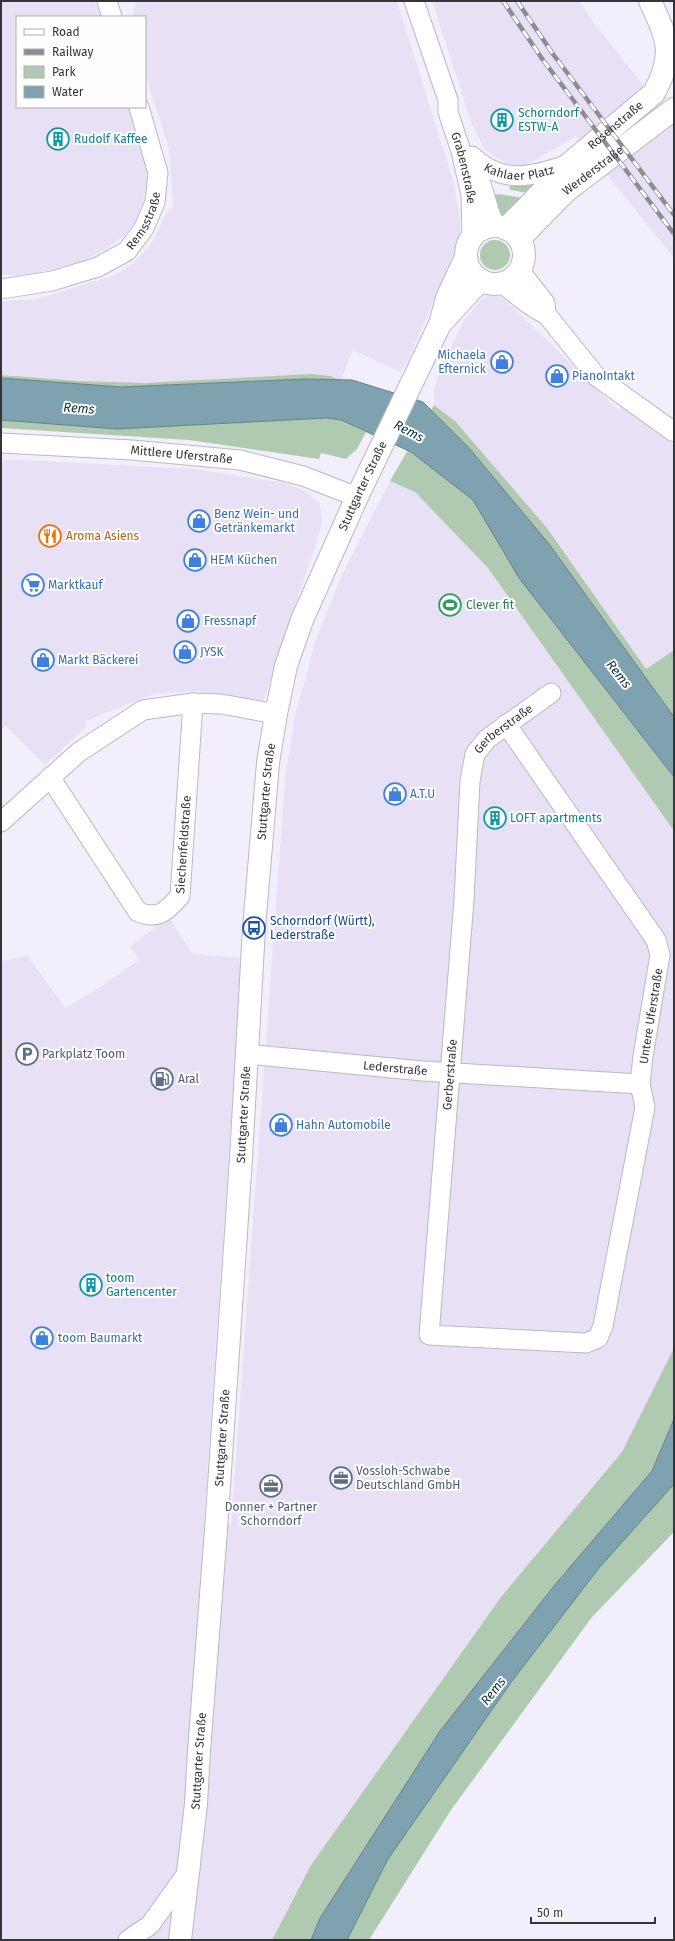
<svg xmlns="http://www.w3.org/2000/svg" width="675" height="1941" font-family="'Fira Sans',sans-serif">
<style>
.built{fill:#e8e0f4}
.green{fill:#b0cab2}
.water{fill:#7ea2af;stroke:#68818c}
.lines{fill:none;stroke-linecap:round;stroke-linejoin:round}
.minor-casing{stroke:#bcb7c4;stroke-width:21}
.major-casing{stroke:#bcb7c4;stroke-width:24}
.minor{stroke:#fff;stroke-width:19}
.major{stroke:#fff;stroke-width:22}
.rail-casing{stroke:#8f8b95;stroke-width:4.5}
.rail{stroke:#fefefe;stroke-width:3;stroke-dasharray:9;stroke-linecap:butt}
.labels{text-anchor:middle;dominant-baseline:central;stroke-width:4;stroke-linejoin:round;paint-order:stroke}
.culture-label{font-size:12px;fill:#0d838f;stroke:#fefefe;text-anchor:start}
.street-label{font-size:12px;fill:#363439;stroke:#fefefe}
.shop-label{font-size:12px;fill:#366cbe;stroke:#fefefe;text-anchor:start}
.food-label{font-size:12px;fill:#c56008;stroke:#fefefe;text-anchor:start}
.leisure-label{font-size:12px;fill:#27864d;stroke:#fefefe;text-anchor:start}
.transit-label{font-size:12px;fill:#164399;stroke:#fefefe;text-anchor:start}
.service-label{font-size:12px;fill:#4e5e75;stroke:#fefefe;text-anchor:start}
.water-label{font-size:13px;font-style:italic;fill:#10333e;stroke:#fefefe}
</style>
<rect width="100%" height="100%" fill="#f3eefc"/>
<!-- built -->
<g class="built">
<polygon points="1,1 95,1 100,17 17,17 17,107 129,107 146,161 147,183 143,202 136,220 124,236 106,249 82,261 36,273 18,275 1,275"/>
<polygon points="137,1 397,1 454,184 460,221 460,233 456,248 409,358 400,372 353,350 341,381 311,374 180,382 123,383 1,375 1,301 38,299 115,275 133,264 151,244 166,214 173,206 169,148 145,74 145,17 133,17 133,10"/>
<polygon points="432,1 579,1 594,23 674,124 674,258 576,136 529,164 519,166 507,163 485,150 472,124"/>
<polygon points="489,295 498,296 505,299 618,410 622,406 674,445 674,650 646,669 547,528 456,422 434,405 434,390 440,370 464,321 480,301"/>
<polygon points="1,459 194,469 285,483 306,492 320,504 322,520 320,531 263,702 197,691 153,694 86,721 86,727 45,765 6,726 1,730"/>
<polygon points="390,481 415,492 488,568 674,831 673,1352 622,1452 501,1597 311,1865 272,1940 1,1940 1,961 28,956 65,1008 96,990 139,960 130,947 168,917 193,954 242,958 204,1523 231,1525 285,780 295,715 316,640 341,577"/>
</g>
<!-- green -->
<g class="green">
<polygon points="537,181 533,194 511,190 509,188 512,183 525,185"/>
<polygon points="499,194 522,198 502,218 499,217 488,196"/>
<circle cx="495" cy="255" r="15"/>
<polygon points="311,374 330,376 341,381 355,427 366,432 357,449 346,459 321,453 319,459 189,440 1,428 1,375 81,381 144,383"/>
<polygon points="434,405 456,422 547,528 646,669 674,650 674,831 488,568 415,492 390,481"/>
<polygon points="674,1348 674,1532 592,1617 451,1810 369,1940 272,1940 311,1865 501,1597 622,1452"/>
</g>
<!-- water -->
<g class="water">
<polygon points="1,378 121,387 305,379 352,380 423,402 469,448 549,544 674,717 674,777 519,578 473,500 411,452 341,420 326,418 117,429 1,420"/>
<polygon points="674,1419 674,1484 599,1568 512,1681 388,1859 347,1940 311,1940 320,1918 440,1731 554,1586 652,1471"/>
</g>
<g class="lines">
<!-- minor casing -->
<g class="minor-casing">
<g id="minor">
<polyline points="107,1 112,17"/>
<path id="s1" d="M414,1L448,100V112L461,151L471,195L472,238"/>
<path id="s2" d="M472,156C502,185 533,177 569,164"/>
<polyline points="477,171 494,226"/>
<polyline points="520,271 545,303 546,314"/>
<path d="M502,284C517,293 529,308 546,314L596,376L674,432"/>
<path id="s3" d="M1,289L52,281L98,267L127,251L144,228L155,202L158,173L139,107"/>
<path id="s4" d="M1,443L132,450L240,460L303,476L357,497"/>
<path id="s5" d="M506,724L656,940L660,955L643,1056L640,1084L645,1107L603,1326L598,1338L586,1343L429,1335L464,900L470,781L475,754L487,739L551,693"/>
<path id="s6" d="M50,777L138,912C159,920 167,911 180,896L193,703"/>
<polyline points="1,822 79,752 143,710 193,703 221,704 276,714"/>
<path id="s7" d="M247,1054L423,1071L640,1084"/>
<polyline points="128,1940 150,1925 190,1869"/>
</g>
</g>
<!-- major casing -->
<g class="major-casing">
<g id="major">
<circle cx="495" cy="255" r="29"/>
<path id="s8" d="M506,229L569,164L654,93C675,54 668,40 650,1"/>
<path id="s9" d="M519,239L566,191L674,109"/>
<polyline points="443,321 473,288 482,281"/>
<path id="s10" d="M180,1940L196,1804L199,1751L216,1530L241,1158L254,928L268,763L276,714L286,666L302,620L357,497L440,324L447,298L465,259"/>
</g>
</g>
<!-- minor -->
<use href="#minor" class="minor"/>
<!-- major -->
<use href="#major" class="major"/>
<!-- rail casing -->
<g class="rail-casing">
<g id="rail">
<polyline points="503,1 543,60 674,234"/>
<polyline points="517,1 553,54 674,215"/>
</g>
</g>
<!-- rail -->
<use href="#rail" class="rail"/>
</g>
<!-- icons -->
<defs>
<g id="building-ring" transform="scale(1.15)"><circle r="9.5" fill="#fefefe" stroke="#0f9aa8" stroke-width="1.5"/><path d="M-4-6H4V6H1V3H-1V6H-4ZM-2.5-4.3h1.7v1.8h-1.7ZM.8-4.3h1.7v1.8H.8ZM-2.5-1h1.7V.8h-1.7ZM.8-1h1.7V.8H.8Z" fill="#0f9aa8"/></g>
<g id="shop-ring" transform="scale(1.15)"><circle r="9.5" fill="#fefefe" stroke="#3f7fe0" stroke-width="1.5"/><path d="M-5-2.5h2.3a2.7 3.5 0 0 1 5.4 0H5L5.5 6h-11ZM-1.5-2.5h3a1.5 2.3 0 0 0-3 0Z" fill="#3f7fe0"/></g>
<g id="restaurant-ring" transform="scale(1.15)"><circle r="9.5" fill="#fefefe" stroke="#e8710a" stroke-width="1.5"/><path d="M-5-6h1v4h1v-4h1v4h1v-4h1v5L-1.5 .5V6h-2V.5L-5-1ZM5-6V6H3V1.5H1.5Q1.5-4 5-6Z" fill="#e8710a"/></g>
<g id="supermarket-ring" transform="scale(1.15)"><circle r="9.5" fill="#fefefe" stroke="#3f7fe0" stroke-width="1.5"/><path d="M-6-5.5h2.5l.6 2H6L4.5 2H-2.5L-4.4-4H-6ZM-1.5 3.2a1.3 1.3 0 1 0 .1 0ZM3 3.2a1.3 1.3 0 1 0 .1 0Z" fill="#3f7fe0"/></g>
<g id="stadium-ring" transform="scale(1.15)"><circle r="9.5" fill="#fefefe" stroke="#2e9e5b" stroke-width="1.5"/><path d="M0-5a6.5 5 0 1 0 0 10a6.5 5 0 1 0 0-10ZM-3.5-1.8h7v3.6h-7Z" fill="#2e9e5b"/></g>
<g id="bus-ring" transform="scale(1.15)"><circle r="9.5" fill="#fefefe" stroke="#1a4fb4" stroke-width="1.5"/><path d="M-5-6H5V4H4V6H2V4H-2V6H-4V4H-5ZM-3.5-4V0h7V-4ZM-3.5 1.2v1.5H-2V1.2ZM2 1.2v1.5H3.5V1.2Z" fill="#1a4fb4"/></g>
<g id="parking-ring" transform="scale(1.15)"><circle r="9.5" fill="#fefefe" stroke="#5c6f8a" stroke-width="1.5"/><path d="M-3.5-5.5H1a3.5 3.5 0 0 1 0 7H-1V5.5H-3.5ZM-1-3.4V-.6H.8a1.4 1.4 0 0 0 0-2.8Z" fill="#5c6f8a"/></g>
<g id="fuel-ring" transform="scale(1.15)"><circle r="9.5" fill="#fefefe" stroke="#5c6f8a" stroke-width="1.5"/><path d="M-5.5-6h7V0h2V4h1.3V-2.5L3-4.5l.8-.8L6-3V5H2.5V1h-1V6h-7ZM-4.2-4.7v3.2H.2V-4.7Z" fill="#5c6f8a"/></g>
<g id="office-ring" transform="scale(1.15)"><circle r="9.5" fill="#fefefe" stroke="#5c6f8a" stroke-width="1.5"/><path d="M-6-3h4V-5.5h4V-3h4V5H-6ZM-1-4.5V-3h2v-1.5ZM-6 0V1H6V0Z" fill="#5c6f8a"/></g>
</defs>
<g fill-rule="evenodd">
<use href="#building-ring" x="502" y="120"/>
<use href="#building-ring" x="58" y="139"/>
<use href="#shop-ring" x="502" y="362"/>
<use href="#shop-ring" x="557" y="376"/>
<use href="#shop-ring" x="199" y="521"/>
<use href="#restaurant-ring" x="50" y="536"/>
<use href="#shop-ring" x="195" y="560"/>
<use href="#supermarket-ring" x="33" y="585"/>
<use href="#stadium-ring" x="450" y="605"/>
<use href="#shop-ring" x="188" y="621"/>
<use href="#shop-ring" x="185" y="652"/>
<use href="#shop-ring" x="43" y="660"/>
<use href="#shop-ring" x="395" y="794"/>
<use href="#building-ring" x="495" y="818"/>
<use href="#bus-ring" x="254" y="928"/>
<use href="#parking-ring" x="27" y="1054"/>
<use href="#fuel-ring" x="162" y="1079"/>
<use href="#shop-ring" x="281" y="1125"/>
<use href="#building-ring" x="91" y="1285"/>
<use href="#shop-ring" x="42" y="1338"/>
<use href="#office-ring" x="341" y="1478"/>
<use href="#office-ring" x="271" y="1486"/>
</g>
<g class="labels">
<!-- culture labels -->
<g class="culture-label">
<text x="518" y="113">Schorndorf<tspan x="518" dy="14">ESTW-A</tspan></text>
<text x="74" y="139">Rudolf Kaffee</text>
<text x="510" y="818">LOFT apartments</text>
<text x="106" y="1278">toom<tspan x="106" dy="14">Gartencenter</tspan></text>
</g>
<!-- street labels -->
<g class="street-label">
<text stroke="none"><textPath href="#s8" startOffset="151">Rosenstraße</textPath></text>
<text stroke="none"><textPath href="#s2" startOffset="52">Kahlaer Platz</textPath></text>
<text stroke="none"><textPath href="#s1" startOffset="175">Grabenstraße</textPath></text>
<text stroke="none"><textPath href="#s9" startOffset="101">Werderstraße</textPath></text>
<text stroke="none"><textPath href="#s3" startOffset="168">Remsstraße</textPath></text>
<text stroke="none"><textPath href="#s4" startOffset="181">Mittlere Uferstraße</textPath></text>
<text stroke="none"><textPath href="#s10" startOffset="1475">Stuttgarter Straße</textPath></text>
<text stroke="none"><textPath href="#s5" startOffset="1460">Gerberstraße</textPath></text>
<text stroke="none"><textPath href="#s10" startOffset="1152">Stuttgarter Straße</textPath></text>
<text stroke="none"><textPath href="#s6" startOffset="262">Siechenfeldstraße</textPath></text>
<text transform="translate(651 1016) rotate(-81)">Untere Uferstraße</text>
<text stroke="none"><textPath href="#s7" startOffset="149">Lederstraße</textPath></text>
<text stroke="none"><textPath href="#s5" startOffset="1100">Gerberstraße</textPath></text>
<text stroke="none"><textPath href="#s10" startOffset="828">Stuttgarter Straße</textPath></text>
<text stroke="none"><textPath href="#s10" startOffset="504">Stuttgarter Straße</textPath></text>
<text stroke="none"><textPath href="#s10" startOffset="180">Stuttgarter Straße</textPath></text>
</g>
<!-- shop labels -->
<g class="shop-label">
<text x="486" y="355" text-anchor="end">Michaela<tspan x="486" dy="14">Efternick</tspan></text>
<text x="572" y="376">PianoIntakt</text>
<text x="214" y="514">Benz Wein- und<tspan x="214" dy="14">Getränkemarkt</tspan></text>
<text x="210" y="560">HEM Küchen</text>
<text x="48" y="585">Marktkauf</text>
<text x="204" y="621">Fressnapf</text>
<text x="200" y="652">JYSK</text>
<text x="58" y="660">Markt Bäckerei</text>
<text x="410" y="794">A.T.U</text>
<text x="296" y="1125">Hahn Automobile</text>
<text x="58" y="1338">toom Baumarkt</text>
</g>
<!-- food labels -->
<g class="food-label">
<text x="66" y="536">Aroma Asiens</text>
</g>
<!-- leisure labels -->
<g class="leisure-label">
<text x="466" y="605">Clever fit</text>
</g>
<!-- transit labels -->
<g class="transit-label">
<text x="270" y="921">Schorndorf (Württ),<tspan x="270" dy="14">Lederstraße</tspan></text>
</g>
<!-- service labels -->
<g class="service-label">
<text x="42" y="1054">Parkplatz Toom</text>
<text x="178" y="1079">Aral</text>
<text x="356" y="1471">Vossloh-Schwabe<tspan x="356" dy="14">Deutschland GmbH</tspan></text>
<text x="271" y="1507" text-anchor="middle">Donner + Partner<tspan x="271" dy="14">Schorndorf</tspan></text>
</g>
<!-- water labels -->
<g class="water-label">
<text transform="translate(79 408) rotate(4)">Rems</text>
<text transform="translate(409 431) rotate(28)">Rems</text>
<text transform="translate(619 674) rotate(52)">Rems</text>
<text transform="translate(493 1691) rotate(-52)">Rems</text>
</g>
</g>
<!-- border -->
<rect width="675" height="1941" fill="none" stroke="#363439" stroke-width="4"/>
<!-- legend -->
<rect x="16" y="16" width="130" height="92" fill="#fefefe" stroke="#aeadaf"/>
<rect x="24" y="29" width="20" height="6" fill="#ffffff" stroke="#aeadaf"/>
<text x="52" y="36" font-size="12" fill="#363439">Road</text>
<rect x="24" y="49" width="20" height="6" fill="#8f8b95" stroke="#aeadaf"/>
<text x="52" y="56" font-size="12" fill="#363439">Railway</text>
<rect x="24" y="66" width="20" height="12" fill="#b0cab2" stroke="#aeadaf"/>
<text x="52" y="76" font-size="12" fill="#363439">Park</text>
<rect x="24" y="86" width="20" height="12" fill="#7ea2af" stroke="#aeadaf"/>
<text x="52" y="96" font-size="12" fill="#363439">Water</text>
<!-- scale -->
<path d="M531 1917v6h124v-6" fill="none" stroke="#363439" stroke-width="2"/>
<text x="537" y="1917" font-size="12" fill="#363439" stroke="#fefefe" stroke-width="3" paint-order="stroke">50 m</text>
</svg>
